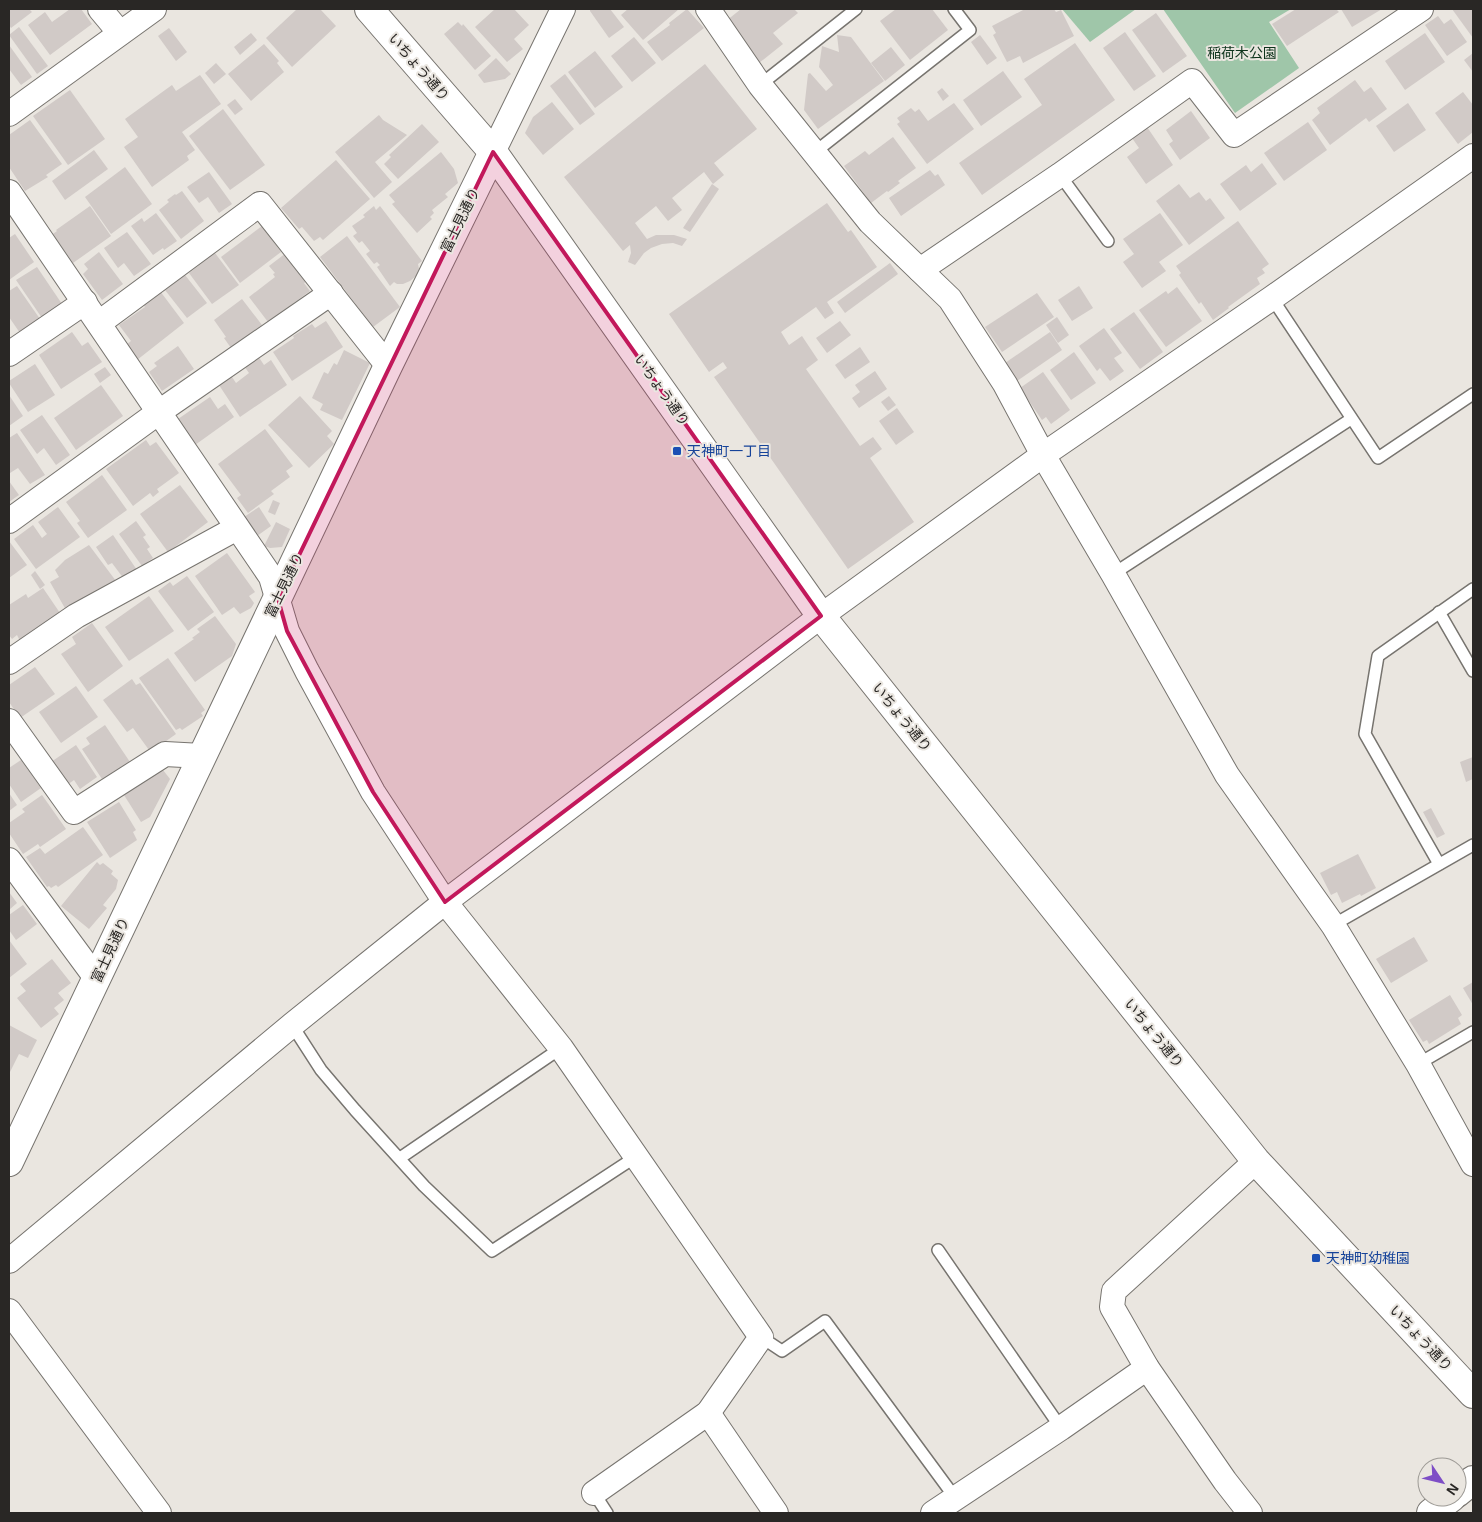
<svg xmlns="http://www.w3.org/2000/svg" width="1482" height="1522" font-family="Arial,'Noto Sans JP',sans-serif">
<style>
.green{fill:#9fc6a9}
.building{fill:#d1cac7}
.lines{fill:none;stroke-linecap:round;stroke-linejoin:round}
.service-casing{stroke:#77746f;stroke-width:14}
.minor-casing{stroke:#77746f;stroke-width:26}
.tertiary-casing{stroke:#77746f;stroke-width:30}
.service{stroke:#fff;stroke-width:11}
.minor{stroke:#fff;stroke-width:24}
.tertiary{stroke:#fff;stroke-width:28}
.marked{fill:#c2185b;fill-opacity:0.2;stroke:#c2185b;stroke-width:4;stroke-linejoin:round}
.transit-dot{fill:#1a4fb4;stroke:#eae6e0;stroke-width:2}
.labels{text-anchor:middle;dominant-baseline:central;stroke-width:4;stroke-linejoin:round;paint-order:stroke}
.park-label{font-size:14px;fill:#0c331b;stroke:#eae6e0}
.street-label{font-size:14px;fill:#292725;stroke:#eae6e0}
.transit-label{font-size:14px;fill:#164399;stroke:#eae6e0;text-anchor:start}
</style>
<rect width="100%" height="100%" fill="#eae6e0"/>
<!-- green -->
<g class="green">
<polygon points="1062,9 1136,9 1090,42"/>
<polygon points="1163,9 1291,9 1269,22 1299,68 1235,113"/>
</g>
<!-- building -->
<g class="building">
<polygon points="9,9 29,9 32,12 11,28 9,25"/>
<polygon points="70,9 81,9 92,24 50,55 28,25 45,12 52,22"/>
<polygon points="297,9 320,9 336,26 292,67 266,38"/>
<polygon points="495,9 514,9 529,25 514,39 523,49 507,62 475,27"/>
<polygon points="590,9 610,9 624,27 609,38 590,11"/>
<polygon points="628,9 679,9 643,40 621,15"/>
<polygon points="687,9 704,28 662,61 647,42 670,25 669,23"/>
<polygon points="741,9 794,9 798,13 773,33 783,44 759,63 726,21"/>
<polygon points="896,9 932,9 948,30 910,60 880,21"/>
<polygon points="1025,9 1054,9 1056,12 1061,10 1074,36 1023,63 1020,56 1007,62 993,35 996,33 992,26"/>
<polygon points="1296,9 1336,9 1339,12 1287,46 1272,24"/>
<polygon points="1341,9 1382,9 1352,27"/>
<polygon points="1452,9 1473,9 1473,38"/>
<polygon points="1156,13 1187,56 1163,73 1132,30"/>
<polygon points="1438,16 1444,24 1451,19 1467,42 1447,56 1425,25"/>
<polygon points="458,22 462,26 463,24 491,56 475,70 444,34"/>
<polygon points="19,27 48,66 37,74 9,35"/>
<polygon points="169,28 187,52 176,61 158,36"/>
<polygon points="1125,32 1156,76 1134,91 1103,48"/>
<polygon points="251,33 257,40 240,55 234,47"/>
<polygon points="1425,33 1445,62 1405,90 1385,61"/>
<polygon points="837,35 851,37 884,81 818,129 804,110 808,74 810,73 826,91 833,85 819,67 822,46 839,52"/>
<polygon points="980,35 997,58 987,65 971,42"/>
<polygon points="634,37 656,63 632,82 611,56"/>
<polygon points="1075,43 1115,100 982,195 959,163 1042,105 1024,79"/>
<polygon points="264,44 279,61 277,63 284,72 251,101 228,74"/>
<polygon points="9,45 32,77 21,85 9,69"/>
<polygon points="891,47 905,65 885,81 871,63"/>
<polygon points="595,51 623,87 595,108 568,72"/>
<polygon points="1473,53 1473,72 1464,60"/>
<polygon points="496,58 511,74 505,79 484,83 478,75"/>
<polygon points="216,63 226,74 214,84 205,73"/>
<polygon points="705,64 757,129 714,163 724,175 713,184 704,172 672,198 682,210 668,221 656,206 635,223 647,239 656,235 674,235 687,239 682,246 673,243 662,244 651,248 644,253 635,265 628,262 631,253 630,245 623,251 564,177"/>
<polygon points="1003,71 1022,97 981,126 963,100"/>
<polygon points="565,74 595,114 580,125 550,86"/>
<polygon points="200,75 221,104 182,132 195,150 187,156 189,160 152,187 124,147 138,137 125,119 172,85 176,91"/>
<polygon points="1355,80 1364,92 1371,87 1387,109 1369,122 1366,118 1330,145 1312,120 1320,113 1317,108"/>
<polygon points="942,88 949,96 943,101 937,92"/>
<polygon points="70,90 105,139 68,165 33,116"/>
<polygon points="1463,92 1473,105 1473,132 1458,144 1435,113"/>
<polygon points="235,99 243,109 235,115 227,105"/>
<polygon points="552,102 574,129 543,155 525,133 533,117"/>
<polygon points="954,103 974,129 927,164 897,124 900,122 897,118 911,108 915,112 919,109 928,121"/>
<polygon points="1408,103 1426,130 1394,152 1376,126"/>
<polygon points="223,109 265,165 230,190 189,136"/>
<polygon points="1191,111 1210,138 1180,160 1169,144 1173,141 1166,130"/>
<polygon points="379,115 383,120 407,135 375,162 392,182 374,198 335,152"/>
<polygon points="30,120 62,164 46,175 48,177 25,191 9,167 9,135"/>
<polygon points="1308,122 1327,150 1284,181 1264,153"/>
<polygon points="422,124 439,142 398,179 384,164 391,157 389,155"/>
<polygon points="1147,127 1173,165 1146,184 1127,157 1139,148 1132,138"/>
<polygon points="893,137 916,168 898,181 900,183 888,192 887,191 871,203 844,166 865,151 869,155"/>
<polygon points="94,150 108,169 65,200 52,181"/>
<polygon points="441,152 454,169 458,183 445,194 448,197 432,210 434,213 430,217 432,219 417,233 392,204 395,202 389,195"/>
<polygon points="336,160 370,199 323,240 320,237 314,241 302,227 299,229 281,208"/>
<polygon points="1262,163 1277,184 1240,211 1220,184 1246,165 1251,172"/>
<polygon points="125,167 152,204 111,234 85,197"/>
<polygon points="930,170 935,176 938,174 945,185 901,216 889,198"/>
<polygon points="209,172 232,204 219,213 208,197 199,203 187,187"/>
<polygon points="712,184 719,189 690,232 683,228"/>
<polygon points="1179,184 1190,198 1199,192 1206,201 1210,198 1225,218 1189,245 1156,201"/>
<polygon points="182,191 204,221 181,239 159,210 169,202 167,200 175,194 176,195"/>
<polygon points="827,203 848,232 851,230 877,267 827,302 834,313 825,319 816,307 781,332 789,345 802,336 818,360 806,369 860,446 873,437 882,449 870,458 914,522 848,569 714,377 727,368 723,362 709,372 669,314"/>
<polygon points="90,206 111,236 73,263 53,234 57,231 56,230"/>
<polygon points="374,206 376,210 380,206 422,261 418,264 419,269 416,276 410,281 403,284 397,284 394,282 390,286 377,267 380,265 377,262 374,264 366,254 370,251 362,241 359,243 353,236 357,233 352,226 365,217 363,215"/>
<polygon points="156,213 177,241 164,250 163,248 153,255 131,226 142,218 144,222"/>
<polygon points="1160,213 1183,245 1159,262 1166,271 1142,288 1123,262 1134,254 1123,239"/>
<polygon points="1238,221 1269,264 1262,269 1265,273 1257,278 1260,284 1228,307 1229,308 1213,320 1201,302 1199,304 1179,275 1181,273 1176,266"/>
<polygon points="262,226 281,252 240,283 221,257"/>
<polygon points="127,232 151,264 134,276 124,263 118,268 104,248"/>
<polygon points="15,234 34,262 9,280 9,238"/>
<polygon points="347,236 400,307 373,327 320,257"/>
<polygon points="99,252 123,284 102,300 83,274 88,269 84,264"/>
<polygon points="215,253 239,285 212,304 189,273"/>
<polygon points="286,253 307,281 304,283 310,291 268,322 249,297 275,277 273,274 275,273 269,266"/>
<polygon points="890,263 898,274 845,313 837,302"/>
<polygon points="37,267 62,304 42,318 16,280"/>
<polygon points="185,275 207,303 187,318 165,290"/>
<polygon points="17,286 40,319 20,333 9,317 9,291"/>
<polygon points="1079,286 1093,308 1072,321 1058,300"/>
<polygon points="1177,287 1202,321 1166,347 1139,310 1166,291 1168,294"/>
<polygon points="160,291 184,323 137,360 126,345 131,341 119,325 145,307 143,304"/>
<polygon points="1037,293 1054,317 1002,352 985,327"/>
<polygon points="242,299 262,325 231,348 224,338 226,337 214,320"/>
<polygon points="1134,312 1163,352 1140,369 1110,329"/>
<polygon points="1057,317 1069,335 1058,343 1046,325"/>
<polygon points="326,321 343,347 292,381 273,352 294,338 293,336 312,324 315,328"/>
<polygon points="840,321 851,335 827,353 816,338"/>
<polygon points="1104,328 1122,353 1114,358 1124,371 1110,381 1100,368 1097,371 1079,346"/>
<polygon points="72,332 82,346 88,342 102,362 61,389 39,355"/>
<polygon points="1050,332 1062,350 1017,381 1005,363"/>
<polygon points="178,346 194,369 162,391 149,372 157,366 154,363"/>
<polygon points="860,347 870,362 845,379 835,365"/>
<polygon points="344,350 370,363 342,420 320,410 323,404 312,398 324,372 328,374 334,363 337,365"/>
<polygon points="1074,352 1096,383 1071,400 1050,370"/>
<polygon points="258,356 264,365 271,360 287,385 240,417 217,382 230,374 236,383 249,373 244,366"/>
<polygon points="35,364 55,395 28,412 9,383 9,381"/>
<polygon points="105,367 111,375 100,383 94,374"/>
<polygon points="875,371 887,389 859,408 852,398 860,392 855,385"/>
<polygon points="1043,372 1070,410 1051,424 1046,417 1042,420 1020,388"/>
<polygon points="101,385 123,416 76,450 54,418"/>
<polygon points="9,395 23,416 9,426"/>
<polygon points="300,396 332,431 327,436 334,444 309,468 268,425"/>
<polygon points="889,396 896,405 888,411 881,402"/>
<polygon points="210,397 218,409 225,404 234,417 195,445 178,419"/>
<polygon points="897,408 914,432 896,445 879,421"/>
<polygon points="42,415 70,455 56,465 44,448 37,454 20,430"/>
<polygon points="265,429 293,466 286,471 290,477 271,491 274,494 248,513 237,498 241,495 218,464"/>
<polygon points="17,433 45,475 30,484 18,468 10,473 9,472 9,438"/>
<polygon points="146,440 150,446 156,442 179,473 157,489 159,492 153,497 150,493 133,506 106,469"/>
<polygon points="102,475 127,510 88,538 77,523 80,521 66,502"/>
<polygon points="9,481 19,495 9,502"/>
<polygon points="180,485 208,522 168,552 140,514"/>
<polygon points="273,500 280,503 275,515 268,512"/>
<polygon points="58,507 80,537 36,569 14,539 33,525 42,538 47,534 38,522"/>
<polygon points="259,507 271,526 257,536 244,517"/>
<polygon points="136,521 146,535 143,537 150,547 147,549 153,558 142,566 119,534"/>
<polygon points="276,522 290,529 282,547 270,548 264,546"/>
<polygon points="113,535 137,570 124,579 112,563 108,565 96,547"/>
<polygon points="9,541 27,565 9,578"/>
<polygon points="89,545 116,581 66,610 50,582 59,577 55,570 65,560"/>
<polygon points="227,553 255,592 249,596 254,603 253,605 251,608 240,614 234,607 222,615 195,576"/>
<polygon points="35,571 45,585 40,589 31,575"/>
<polygon points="187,576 214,612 188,631 158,591 170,582 173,586"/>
<polygon points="43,588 60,613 20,641 17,635 12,639 9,635 9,605 26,594 28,598"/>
<polygon points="149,596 174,631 129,661 105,627"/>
<polygon points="215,616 236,644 232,656 195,682 174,653 194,639 192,638 200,632 197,629"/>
<polygon points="92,623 123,666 88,692 61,654 76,644 72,637"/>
<polygon points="168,658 205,710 201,713 203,716 182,730 180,728 176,730 139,678"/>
<polygon points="35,667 55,694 20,718 9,702 9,685"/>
<polygon points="132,679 136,685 140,683 176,734 162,744 160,742 149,750 133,728 127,732 103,700"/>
<polygon points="76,686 98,717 61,743 39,712"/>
<polygon points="105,725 130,762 116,772 115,771 102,779 82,749 90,744 86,738"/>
<polygon points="76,745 97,777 80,789 74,780 67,785 51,762"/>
<polygon points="1473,757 1473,779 1466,782 1460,762"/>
<polygon points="21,760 41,788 21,802 9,784 9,768"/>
<polygon points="163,770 170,779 150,817 141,822 124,795"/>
<polygon points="9,793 17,805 9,811"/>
<polygon points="42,795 66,829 40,847 38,844 23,854 9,833 9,823 25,812 22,809"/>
<polygon points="119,802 136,830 133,832 137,840 110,858 87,822"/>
<polygon points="1431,808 1445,834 1437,838 1423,812"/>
<polygon points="83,827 103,855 58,887 56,885 51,888 49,886 47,887 26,857 40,848 45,854"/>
<polygon points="1358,854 1376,888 1361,896 1360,894 1342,903 1337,892 1331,895 1320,873"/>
<polygon points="97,862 100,865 103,863 113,871 111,874 118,880 116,889 103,905 107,908 89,929 61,906"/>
<polygon points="9,892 17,903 9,910"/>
<polygon points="23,905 37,924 16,940 9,930 9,915"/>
<polygon points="1414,937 1428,961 1391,983 1376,959"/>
<polygon points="9,940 27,964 9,978"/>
<polygon points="52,959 71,983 58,993 64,1000 54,1008 59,1014 41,1028 17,998 26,991 20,984"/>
<polygon points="1473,982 1473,1005 1463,988"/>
<polygon points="1450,995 1462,1015 1458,1018 1461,1024 1429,1044 1427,1040 1423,1042 1409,1020"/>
<polygon points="9,1025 37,1040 28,1058 19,1054 9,1074"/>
</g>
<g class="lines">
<!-- service casing -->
<g class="service-casing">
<g id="service">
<polyline points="760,85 856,9"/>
<polyline points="815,152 970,30 954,9"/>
<polyline points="1060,175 1108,241"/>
<polyline points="1272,298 1378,458 1473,394"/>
<polyline points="1113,574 1351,419"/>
<polyline points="1439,612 1473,671"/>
<polyline points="1439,864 1365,734 1378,656 1473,589"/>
<polyline points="1333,925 1473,845"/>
<polyline points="292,1025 321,1070 355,1110 424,1186 492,1251 637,1156"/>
<polyline points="1418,1064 1473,1032"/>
<polyline points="400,1158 561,1048"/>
<polyline points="938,1250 1061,1428"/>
<polyline points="761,1337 782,1351 825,1321 956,1499"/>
<polyline points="594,1493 607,1513"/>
</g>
</g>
<!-- minor casing -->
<g class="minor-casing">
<g id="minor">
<polyline points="100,9 120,33"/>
<polyline points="708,9 760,85 870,222 950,299 1005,384 1043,455 1113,574 1227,775 1333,925 1418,1064 1473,1164"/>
<polyline points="9,114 154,9"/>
<polyline points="493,152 563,9"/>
<polyline points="9,192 271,577 287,631 307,671 373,792 445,902 561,1048 761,1337 708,1413 594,1493"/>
<polyline points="920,270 1060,175 1192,81 1234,135 1421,9"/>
<polyline points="99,323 260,204 388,366"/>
<polyline points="9,354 85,302"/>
<polyline points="9,521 159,412 331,293"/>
<polyline points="9,662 76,616 237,528"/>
<polyline points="9,721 74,812 165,754 202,756"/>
<polyline points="9,860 96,978"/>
<polyline points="9,1261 292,1025 445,902 821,616 1043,455 1272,298 1473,156"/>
<polyline points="9,1311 159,1513"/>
<polyline points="708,1413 776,1513"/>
<polyline points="933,1513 1061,1428 1147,1368"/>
<polyline points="1250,1513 1225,1481 1147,1368 1112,1307 1114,1291 1256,1161"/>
</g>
</g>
<!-- tertiary casing -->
<g class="tertiary-casing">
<g id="tertiary">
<polyline points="369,9 493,152 821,616 1256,1161 1473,1394"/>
<polyline points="9,1162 388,366 493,152"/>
<polyline points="1457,1493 1473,1480"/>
<polyline points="1431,1513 1452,1497"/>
</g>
</g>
<!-- service -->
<use href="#service" class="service"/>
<!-- minor -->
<use href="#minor" class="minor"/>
<!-- tertiary -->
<use href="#tertiary" class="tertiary"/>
</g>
<!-- marked area -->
<path class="marked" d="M493,152L821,616L445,902L373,792L287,631L278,599Z"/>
<!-- markers -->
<g class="transit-dot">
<rect x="672" y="446" width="10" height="10" rx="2.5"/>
<rect x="1311" y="1253" width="10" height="10" rx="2.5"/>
</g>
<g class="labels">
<!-- park labels -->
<g class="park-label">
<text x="1242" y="53">稲荷木公園</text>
</g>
<!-- street labels -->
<g class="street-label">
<text transform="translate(419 67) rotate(49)">いちょう通り</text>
<text transform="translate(460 220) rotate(-64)">富士見通り</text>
<text transform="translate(662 390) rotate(55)">いちょう通り</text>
<text transform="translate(284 585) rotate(-64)">富士見通り</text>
<text transform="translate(902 717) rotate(51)">いちょう通り</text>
<text transform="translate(110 950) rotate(-65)">富士見通り</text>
<text transform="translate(1154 1033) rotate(51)">いちょう通り</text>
<text transform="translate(1421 1338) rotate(47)">いちょう通り</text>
</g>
<!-- transit labels -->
<g class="transit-label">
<text x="687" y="451">天神町一丁目</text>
<text x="1326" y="1258">天神町幼稚園</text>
</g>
</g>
<!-- border -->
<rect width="1482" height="1522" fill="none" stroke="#292725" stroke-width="20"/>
<!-- north arrow -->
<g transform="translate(1442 1482) rotate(125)"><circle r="24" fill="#eae6e0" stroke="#9d9a95"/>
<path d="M0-4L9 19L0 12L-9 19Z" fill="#7e4ec6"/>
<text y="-8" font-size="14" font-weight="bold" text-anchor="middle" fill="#292725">N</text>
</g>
</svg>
